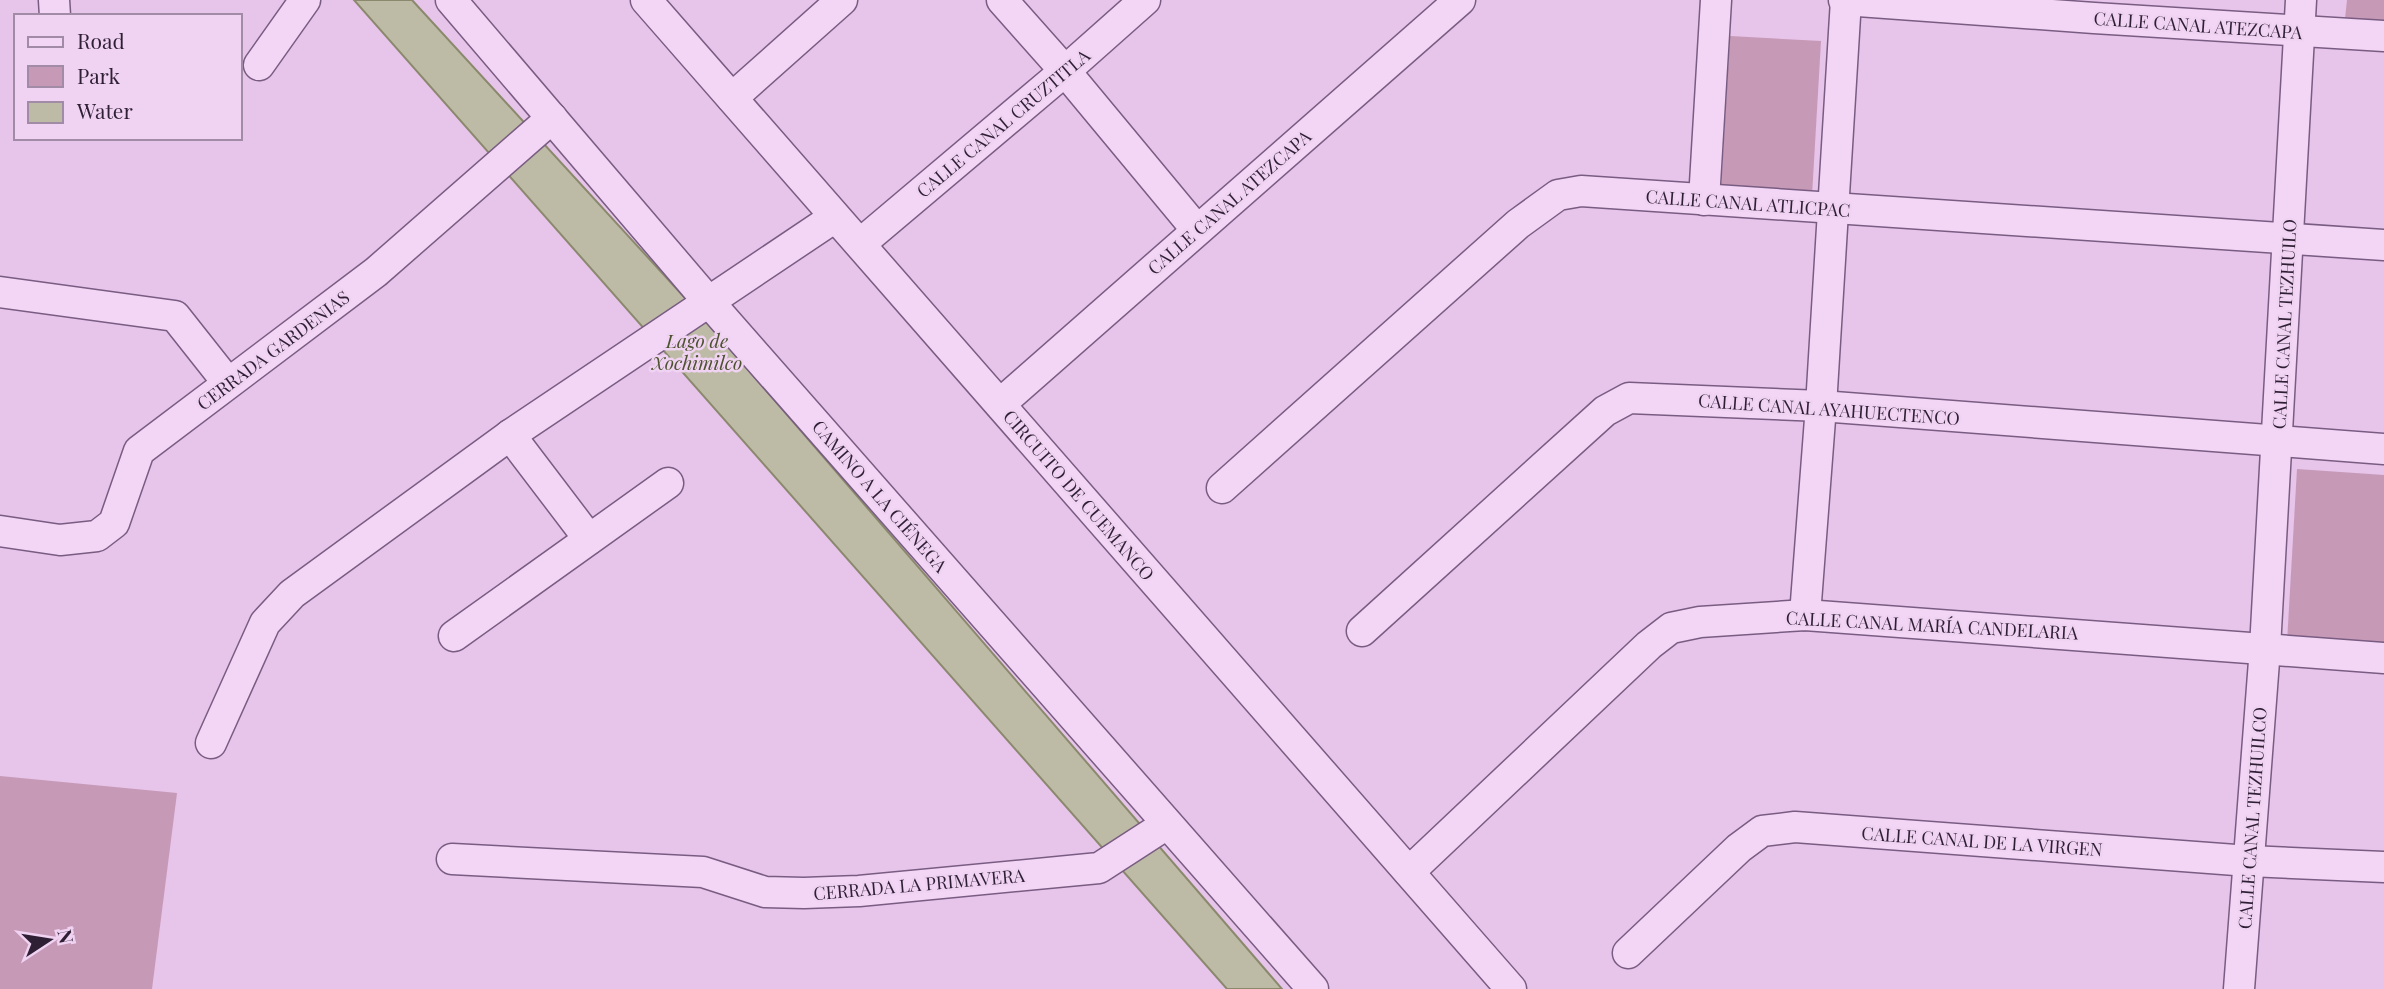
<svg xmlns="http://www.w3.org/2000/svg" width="2384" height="989" font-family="'Playfair Display',serif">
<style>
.green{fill:#c699b7}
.water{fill:#bdbba5;stroke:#8a896d;stroke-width:2}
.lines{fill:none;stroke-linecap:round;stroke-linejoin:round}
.street-casing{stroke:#795c82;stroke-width:33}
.street{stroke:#f3d6f5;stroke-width:30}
.labels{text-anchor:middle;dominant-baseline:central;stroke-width:5;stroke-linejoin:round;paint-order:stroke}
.street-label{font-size:18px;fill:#2e1f34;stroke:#f0d3f2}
.water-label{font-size:19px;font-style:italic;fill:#4c522f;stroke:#f0d3f2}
</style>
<rect width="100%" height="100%" fill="#e7c4ea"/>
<!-- green -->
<g class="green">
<polygon points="2347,0 2384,0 2384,21 2345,19"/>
<polygon points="1730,36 1821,41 1811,213 1720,207"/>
<polygon points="2297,469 2384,475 2384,666 2286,660"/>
<polygon points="0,776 177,793 152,989 0,989"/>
</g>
<!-- water -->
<polygon class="water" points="354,0 412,0 707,322 1282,989 1227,989"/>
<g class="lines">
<!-- street casing -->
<g class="street-casing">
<g id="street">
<polyline points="54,0 55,16"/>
<polyline points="451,0 708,301 1313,989"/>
<polyline points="646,0 1511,989"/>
<polyline points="1002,0 1065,71 1197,230"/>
<polyline points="1844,0 2094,18 2384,36"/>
<polyline points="259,65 305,0"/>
<polyline points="732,98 842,0"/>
<polyline points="1704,200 1716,0"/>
<polyline points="860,244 1065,71 1145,0"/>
<polyline points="0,292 175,316 228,383"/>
<polyline points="1000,404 1460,0"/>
<polyline points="510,435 589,539"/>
<polyline points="1222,488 1518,224 1558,195 1581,191 2384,245"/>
<polyline points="0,531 60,540 97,536 114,523 139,451 376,272 552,118"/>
<polyline points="1805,615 1821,406 1846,0"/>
<polyline points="1362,631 1605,411 1629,398 1821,406 2384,449"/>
<polyline points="454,636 668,483"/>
<polyline points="211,743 265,623 292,594 510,435 835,217"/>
<polyline points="452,859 703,872 765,892 804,893 859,891 1099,868 1167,824"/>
<polyline points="1409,872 1649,645 1671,628 1700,622 1805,615 2384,658"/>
<polyline points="1628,953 1739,848 1762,831 1795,827 2249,861 2384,867"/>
<polyline points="2239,989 2265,648 2301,0"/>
</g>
</g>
<!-- street -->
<use href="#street" class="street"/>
</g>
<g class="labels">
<!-- street labels -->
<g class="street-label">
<text transform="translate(2198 25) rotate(4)">CALLE CANAL ATEZCAPA</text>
<text transform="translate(1003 123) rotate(-40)">CALLE CANAL CRUZTITLA</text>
<text transform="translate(1229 202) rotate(-41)">CALLE CANAL ATEZCAPA</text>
<text transform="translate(1748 203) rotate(4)">CALLE CANAL ATLICPAC</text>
<text transform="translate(2284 324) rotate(-87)">CALLE CANAL TEZHUILO</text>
<text transform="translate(273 350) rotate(-37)">CERRADA GARDENIAS</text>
<text transform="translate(1829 409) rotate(4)">CALLE CANAL AYAHUECTENCO</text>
<text transform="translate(1079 495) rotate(49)">CIRCUITO DE CUEMANCO</text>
<text transform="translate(880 496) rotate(49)">CAMINO A LA CIÉNEGA</text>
<text transform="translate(1932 625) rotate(3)">CALLE CANAL MARÍA CANDELARIA</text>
<text transform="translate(2252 818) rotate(-86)">CALLE CANAL TEZHUILCO</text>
<text transform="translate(1982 841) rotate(4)">CALLE CANAL DE LA VIRGEN</text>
<text transform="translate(919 884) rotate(-5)">CERRADA LA PRIMAVERA</text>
</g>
<!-- water labels -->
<g class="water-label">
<text x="697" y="340">Lago de<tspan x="697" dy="22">Xochimilco</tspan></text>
</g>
</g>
<!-- legend -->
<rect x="14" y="14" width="228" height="126" fill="#f0d3f2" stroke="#a28ba6" stroke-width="2"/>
<rect x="28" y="37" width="35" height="10" fill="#f3d6f5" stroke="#a28ba6" stroke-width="2"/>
<text x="77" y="49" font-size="21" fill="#2e1f34">Road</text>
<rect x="28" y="66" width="35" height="21" fill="#c699b7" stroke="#a28ba6" stroke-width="2"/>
<text x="77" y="84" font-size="21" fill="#2e1f34">Park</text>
<rect x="28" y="102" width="35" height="21" fill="#bdbba5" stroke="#a28ba6" stroke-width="2"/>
<text x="77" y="119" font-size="21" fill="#2e1f34">Water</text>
<!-- north arrow -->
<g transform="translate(49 940) rotate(78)" stroke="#f0d3f2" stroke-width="5" paint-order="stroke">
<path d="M0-5L12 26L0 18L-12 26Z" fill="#2e1f34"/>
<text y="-10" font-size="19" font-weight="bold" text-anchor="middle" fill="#2e1f34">N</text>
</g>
</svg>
